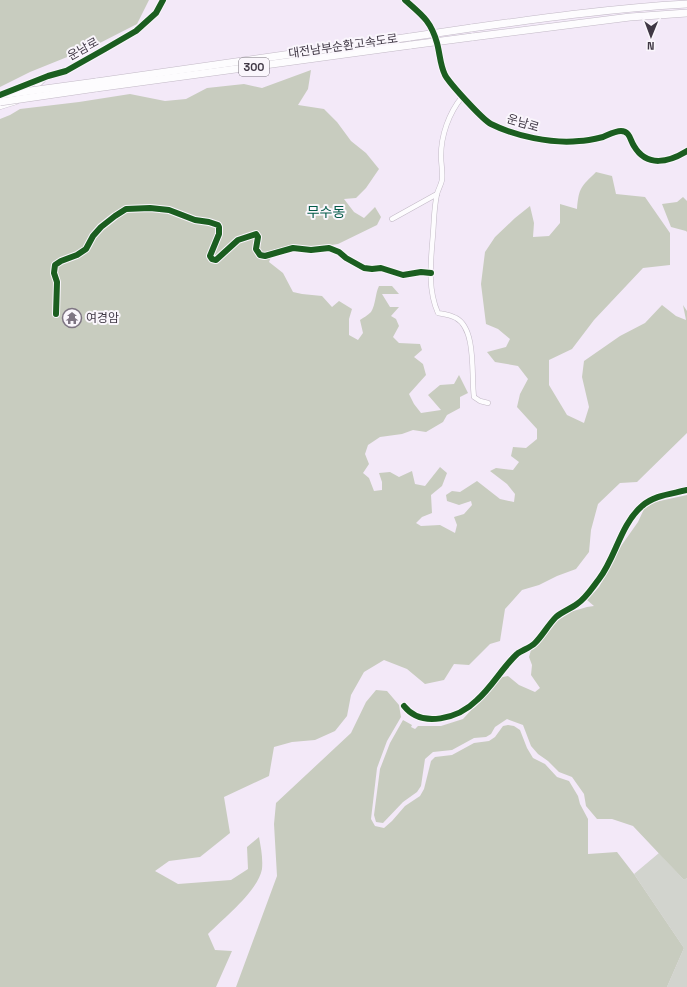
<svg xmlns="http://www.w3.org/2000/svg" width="687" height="987" font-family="'Space Grotesk','Noto Sans KR',sans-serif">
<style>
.green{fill:#d2d4ce}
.forest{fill:#c8ccbf}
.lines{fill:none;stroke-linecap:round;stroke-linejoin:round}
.minor-casing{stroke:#c2b9c6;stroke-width:5.5}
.highway-casing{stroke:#c2b9c6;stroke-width:8}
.minor{stroke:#fdfcfe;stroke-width:4.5}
.highway{stroke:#fdfcfe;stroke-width:7}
.highway-bridge-casing{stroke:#c2b9c6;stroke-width:8;stroke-linecap:butt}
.highway-bridge{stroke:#fdfcfe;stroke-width:7}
.cycleway-casing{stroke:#faf6fc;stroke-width:8}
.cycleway{stroke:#1b5e20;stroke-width:6}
.labels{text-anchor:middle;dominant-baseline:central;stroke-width:4;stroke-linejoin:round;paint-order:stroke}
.shield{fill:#faf6fc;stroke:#77707b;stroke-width:1}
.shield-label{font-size:11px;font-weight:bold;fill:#3f3744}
.street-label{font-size:12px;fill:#3f3744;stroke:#faf6fc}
.poi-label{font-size:12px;fill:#3f3744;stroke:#faf6fc;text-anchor:start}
.quarter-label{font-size:14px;fill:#025a47;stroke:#faf6fc}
</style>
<rect width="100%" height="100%" fill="#f3e9f8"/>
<!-- green -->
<polygon class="green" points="659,853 684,880 687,878 687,987 667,987 684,948 634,874"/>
<!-- forest -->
<g class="forest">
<polygon points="0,0 149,0 137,24 92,47 30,72 0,87"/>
<path d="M311,70L308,89L298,105L324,109L337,122L351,141L366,153L379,169L366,188L356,198L344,199L354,212L364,218L375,207L381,217L377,225L338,244L311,248L291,246L274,250L269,262L283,273L293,292L302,294L322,296L332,307L339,301L352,309L349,319V335L358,340L363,333L360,320C363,318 368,315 371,312C376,304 375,294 379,286H392L399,294H382L390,307H399L391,316L396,319L399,326L393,337L399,343L420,344L422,350L414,357L423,364L426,375L409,394L414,404L421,413L441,410L428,395L440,385L454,384L459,375L468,393L460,397V408L447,415L443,422L426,432L413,430L402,434L380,437L368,445L365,454L369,464L363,473L369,478L374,491L382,490V482L379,473L390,472L399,477L412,471L415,484L425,486L440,467L447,473L442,486L431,495L432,513L422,517L416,523L421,526L440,525L455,533L457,525L454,517L464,514L472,505L471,501L459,505L447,501L446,495L452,491L460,492L477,481L500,499L514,502L515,494L507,484L490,471L496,468L513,470L519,462L511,456L513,447L526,448L537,439V429L517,407L520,394L528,379L518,366L495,362L487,352L506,347L510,339L498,329L486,324L481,284L485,252L495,237L515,218L530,206L534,223L533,237L549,236L560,223V204L577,209C579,187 581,187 596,172L612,176L616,194L645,197L670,233V265L643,268L594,320L572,349L549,360V385L567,415L584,423L589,407L582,377L584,361L620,336L645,323L662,305L676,316L686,320L683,305L687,311V433L637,482L620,483L598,504L591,530L589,552L576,569L557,576L539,585L522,590L505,609L500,641L490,644L469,665L454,664L444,680L425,684L407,669L384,660L364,672L351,695L347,716L335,731L315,740L292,742L274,747L269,776L224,797L230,833L200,857L169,861L155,871L178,884L231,880L248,869L247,847L259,837C261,848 263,858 262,869C258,891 224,918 208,934L215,950L232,951L216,987H0V119L10,115L20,109L79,102L130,94L165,101L186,99L207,88L244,84L262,88Z"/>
<polygon points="683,197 687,201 687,232 686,231 671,227 662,204 677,202"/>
<polygon points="687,495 687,878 684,880 633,826 612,819 597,819 586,806 584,794 572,777 559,772 548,761 538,754 531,746 523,725 507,719 495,727 491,734 486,737 474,738 452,750 433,752 425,759 421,786 417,792 403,802 383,823 376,822 374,815 380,769 390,743 403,720 412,725 411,727 415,729 418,726 441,726 463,719 486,694 498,678 508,676 519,685 535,692 540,688 531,675 532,665 529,657 531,650 554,623 570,612 587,607 594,606 587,600 599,587 621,546 638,522 644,509 655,502"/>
<polygon points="376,690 387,691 399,705 401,717 387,741 377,768 371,819 375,826 384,828 392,821 405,806 420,796 424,789 431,761 435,757 452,755 474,743 489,741 495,737 503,726 508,725 514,726 520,730 527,748 533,758 545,764 557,777 569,781 578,796 580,804 588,819 588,854 617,852 634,874 684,948 667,987 236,987 277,876 274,824 276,803 351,733 366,702"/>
</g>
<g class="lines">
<!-- minor casing -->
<g class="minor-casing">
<g id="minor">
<path d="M405,0C422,15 431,21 437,43C440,54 440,65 445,75C450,84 483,120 491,124C515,136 552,144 579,141C587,141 595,139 603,137C608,135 615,131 621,131C630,131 630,140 634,146C647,168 669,162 687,151"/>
<polyline points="33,90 45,78"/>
<polyline points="6,92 48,76 66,71 105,49 136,31 156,13 163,0"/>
<path d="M462,97C449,113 441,135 441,156C441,164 443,172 442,180C441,185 438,190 437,194C434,207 434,221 433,234C431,260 427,288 438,313C444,314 451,315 456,318C477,329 471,377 474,397L480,401L488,403"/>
<polyline points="0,107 16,102"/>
<polyline points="392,219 437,194"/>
<polyline points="56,314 57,282 54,273 55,265 61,261 77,255 86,249 93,236 101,227 115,216 126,209 150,208 169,210 195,220 209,222 218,225 219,227 219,234 210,256 212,259 216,260 238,240 256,234 258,237 256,249 260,255 265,256 293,248 311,250 329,248 339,252 346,258 364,268 372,269 381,268 403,275 421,272 431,273"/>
<path d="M404,706C422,729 459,718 477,700C492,687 502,668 517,654C522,650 530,648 535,643C543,635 548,625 556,617C562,612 570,609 577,604C586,598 592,588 599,579C616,557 620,525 642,506C654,495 672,494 687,490"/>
</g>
</g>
<!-- highway casing -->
<g class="highway-casing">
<g id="highway">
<path d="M471,28C543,18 615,8 687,4"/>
<polyline points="472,37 630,17 687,13"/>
<polyline points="96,82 410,37"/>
<polyline points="96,88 411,45"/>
</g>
</g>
<!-- minor -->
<use href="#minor" class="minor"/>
<!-- highway -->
<use href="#highway" class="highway"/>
<!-- highway-bridge casing -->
<g class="highway-bridge-casing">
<g id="highway-bridge">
<polyline points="410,37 471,28"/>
<polyline points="411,45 472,37"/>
<polyline points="0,95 96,82"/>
<polyline points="0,102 96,88"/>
</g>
</g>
<!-- highway-bridge -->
<use href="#highway-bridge" class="highway-bridge"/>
<!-- cycleway casing -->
<g class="cycleway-casing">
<g id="cycleway">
<path d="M405,0C422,15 431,21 437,43C440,54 440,65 445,75C450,84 483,120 491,124C515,136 552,144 579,141C587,141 595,139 603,137C608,135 615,131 621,131C630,131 630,140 634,146C647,168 669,162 687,151"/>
<polyline points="0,95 48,76 66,71 105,49 136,31 156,13 163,0"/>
<polyline points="56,314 57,282 54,273 55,265 61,261 77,255 86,249 93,236 101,227 115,216 126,209 150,208 169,210 195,220 209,222 218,225 219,227 219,234 210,256 212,259 216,260 238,240 256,234 258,237 256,249 260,255 265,256 293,248 311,250 329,248 339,252 346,258 364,268 372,269 381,268 403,275 421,272 431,273"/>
<path d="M404,706C422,729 459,718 477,700C492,687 502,668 517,654C522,650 530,648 535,643C543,635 548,625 556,617C562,612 570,609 577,604C586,598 592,588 599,579C616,557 620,525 642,506C654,495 672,494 687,490"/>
</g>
</g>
<!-- cycleway -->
<use href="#cycleway" class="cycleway"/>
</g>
<!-- icons -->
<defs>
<g id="temple-ring" transform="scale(1)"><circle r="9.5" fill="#faf6fc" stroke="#7e7583" stroke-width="1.5"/><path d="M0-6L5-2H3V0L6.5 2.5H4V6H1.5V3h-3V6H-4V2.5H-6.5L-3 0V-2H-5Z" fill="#7e7583"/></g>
</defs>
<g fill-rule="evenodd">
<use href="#temple-ring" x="72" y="318"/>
</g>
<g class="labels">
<!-- shield labels -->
<rect class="shield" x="239" y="58" width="30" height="18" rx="3"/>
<g class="shield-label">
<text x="254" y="67">300</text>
</g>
<!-- street labels -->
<g class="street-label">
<text transform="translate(343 46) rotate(-8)">대전남부순환고속도로</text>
<text transform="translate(83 49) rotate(-29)">운남로</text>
<text transform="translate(523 123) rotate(17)">운남로</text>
</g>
<!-- poi labels -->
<g class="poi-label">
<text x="86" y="318">여경암</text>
</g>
<!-- quarter labels -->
<g class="quarter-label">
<text x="326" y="212">무수동</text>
</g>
</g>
<!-- north arrow -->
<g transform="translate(651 36) rotate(181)" stroke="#faf6fc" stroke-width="3" paint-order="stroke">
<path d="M0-3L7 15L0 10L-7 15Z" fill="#3f3744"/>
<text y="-6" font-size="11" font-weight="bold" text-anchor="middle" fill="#3f3744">N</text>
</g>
</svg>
